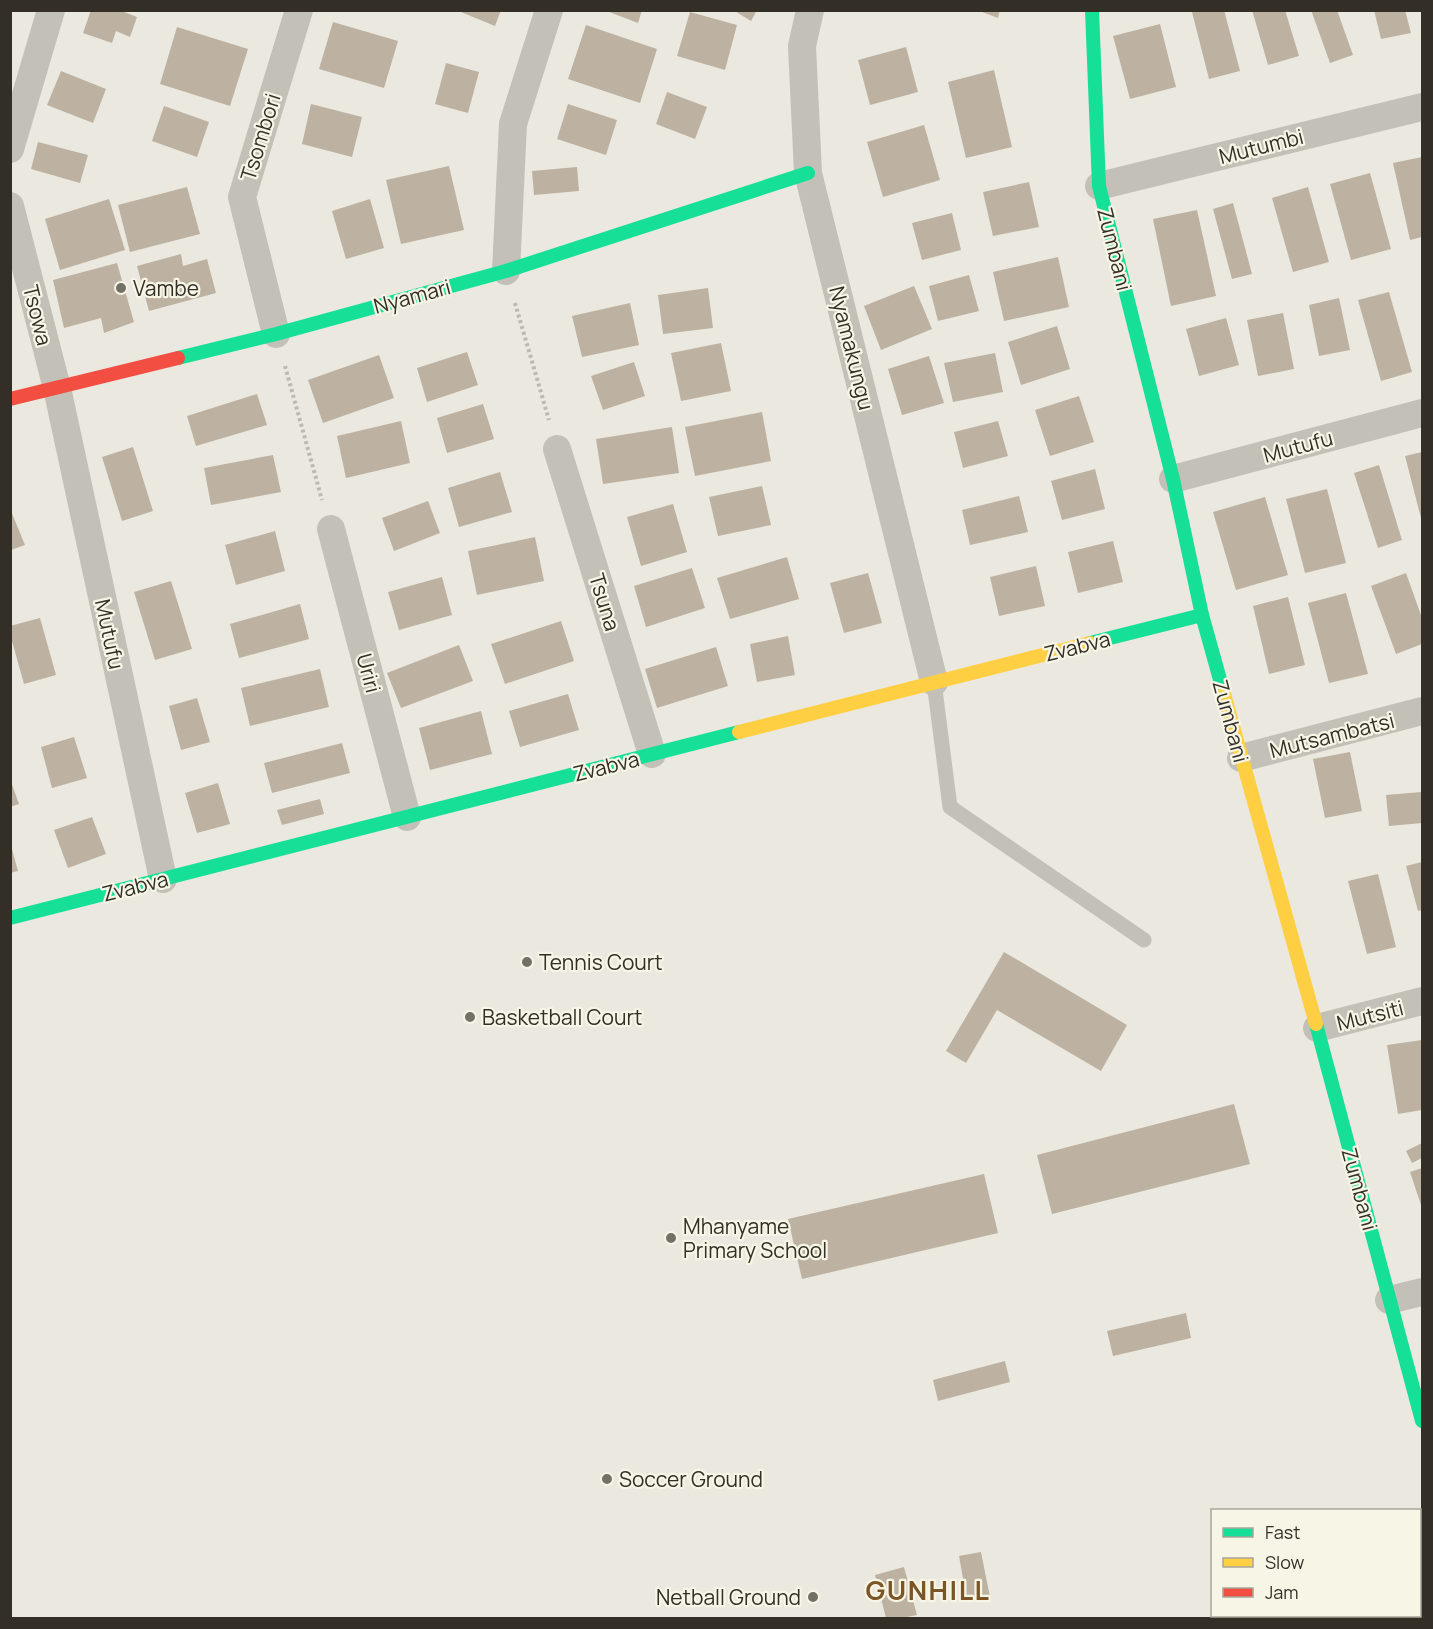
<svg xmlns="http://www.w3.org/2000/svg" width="1433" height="1629" font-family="Manrope,sans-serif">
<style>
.building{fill:#bdb2a1}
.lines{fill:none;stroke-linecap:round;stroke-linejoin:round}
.path{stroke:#bcb9b0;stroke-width:4;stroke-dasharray:3 3;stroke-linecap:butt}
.lane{stroke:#c3c0b8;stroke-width:15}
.street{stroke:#c3c0b8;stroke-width:28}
.fast{stroke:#16e098;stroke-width:14}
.slow{stroke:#ffcf43;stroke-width:14}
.jam{stroke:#f24e42;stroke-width:14}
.poi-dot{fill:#737067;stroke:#f7f5e6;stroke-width:2}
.labels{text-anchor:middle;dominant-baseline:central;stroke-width:4.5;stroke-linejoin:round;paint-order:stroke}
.street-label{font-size:21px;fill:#332f27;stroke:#f7f5e6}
.poi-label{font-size:21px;fill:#332f27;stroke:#f7f5e6;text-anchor:start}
.district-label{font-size:27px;font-weight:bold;letter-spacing:1.5px;fill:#7c5526;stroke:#f7f5e6}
</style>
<rect width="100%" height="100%" fill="#eae8df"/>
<!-- building -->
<g class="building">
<polygon points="91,10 119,10 137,17 130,37 116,31 112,43 83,33"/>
<polygon points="456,10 501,10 495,26"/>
<polygon points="604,10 642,10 638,23"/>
<polygon points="733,10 757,10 751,21"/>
<polygon points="977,10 1000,10 998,18"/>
<polygon points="1196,10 1224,10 1240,71 1209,79 1192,12"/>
<polygon points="1252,10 1285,10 1299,56 1268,65"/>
<polygon points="1311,10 1337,10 1353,55 1330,63"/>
<polygon points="1374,10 1405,10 1411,33 1381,39"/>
<polygon points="690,12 737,25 725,70 677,56"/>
<polygon points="333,22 398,41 384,88 319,69"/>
<polygon points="1160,24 1176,87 1130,99 1113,36"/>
<polygon points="586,25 657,49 640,103 568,79"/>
<polygon points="177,27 248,49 230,106 160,84"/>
<polygon points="906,47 918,92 870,105 858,60"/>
<polygon points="446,63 479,72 468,113 435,104"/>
<polygon points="994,70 1012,147 966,158 948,82"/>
<polygon points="61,71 106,89 93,123 47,105"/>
<polygon points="667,92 707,107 695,139 656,124"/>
<polygon points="311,104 362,117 352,157 302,144"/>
<polygon points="568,104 617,120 606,155 557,139"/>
<polygon points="164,106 209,122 197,157 152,141"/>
<polygon points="924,125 940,180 883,197 867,142"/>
<polygon points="38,142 88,155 80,183 31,169"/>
<polygon points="1422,157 1422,237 1410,240 1393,163"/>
<polygon points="449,166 464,230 401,244 386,180"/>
<polygon points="577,167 579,191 534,195 532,171"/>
<polygon points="1370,173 1391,249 1351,260 1330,184"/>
<polygon points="1029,182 1039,227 993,236 983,192"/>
<polygon points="187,187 200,234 130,252 118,205"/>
<polygon points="1308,187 1329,262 1293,272 1272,198"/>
<polygon points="109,199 125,250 60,270 45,219"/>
<polygon points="370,199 384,248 346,259 332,211"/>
<polygon points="1233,203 1252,274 1232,279 1213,209"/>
<polygon points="1197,210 1216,296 1171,306 1153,219"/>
<polygon points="952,213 961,250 922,260 912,223"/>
<polygon points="181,254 183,266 207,259 216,293 149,311 137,266"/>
<polygon points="1058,257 1069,307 1004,321 993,272"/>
<polygon points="117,263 134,322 104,333 101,318 64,328 53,280"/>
<polygon points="969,275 979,311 938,321 929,286"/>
<polygon points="914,286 932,329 881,350 864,306"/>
<polygon points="708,288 713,328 663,334 658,295"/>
<polygon points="1389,292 1412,372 1381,381 1358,300"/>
<polygon points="1339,298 1350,350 1319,356 1309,305"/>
<polygon points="630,303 639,345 582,357 572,316"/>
<polygon points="1283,313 1294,369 1258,376 1247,320"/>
<polygon points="1226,318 1239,365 1199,376 1186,329"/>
<polygon points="1057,326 1070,369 1021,385 1008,342"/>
<polygon points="721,343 731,391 681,401 671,353"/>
<polygon points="467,352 478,385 427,402 417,368"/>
<polygon points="995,353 1003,392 953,402 944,363"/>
<polygon points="379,355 394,398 323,423 308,380"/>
<polygon points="929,356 944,403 902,415 888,369"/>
<polygon points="634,362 645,396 603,410 591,376"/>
<polygon points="257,394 267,425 196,446 187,416"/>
<polygon points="1079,396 1094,442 1050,456 1035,410"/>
<polygon points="483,404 494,439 447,453 437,418"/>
<polygon points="762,412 771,461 695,476 685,427"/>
<polygon points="401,421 410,463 346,478 337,436"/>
<polygon points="998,421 1008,456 963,468 954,432"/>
<polygon points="672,427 679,473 603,484 596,439"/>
<polygon points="133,447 153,511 122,521 102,457"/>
<polygon points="1422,452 1422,522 1405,456"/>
<polygon points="273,455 281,492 211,505 204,468"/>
<polygon points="1379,465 1402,540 1378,548 1354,473"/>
<polygon points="1095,469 1105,509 1062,520 1051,481"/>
<polygon points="500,472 512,512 459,527 448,488"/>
<polygon points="762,486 771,525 718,536 709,497"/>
<polygon points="1327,489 1346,563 1305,573 1286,499"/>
<polygon points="1019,496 1028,532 970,545 962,510"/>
<polygon points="1265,497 1288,575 1236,590 1213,512"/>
<polygon points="428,501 440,533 394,551 382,518"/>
<polygon points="673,504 687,552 641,566 627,517"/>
<polygon points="11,511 25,545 11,550"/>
<polygon points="275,531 285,571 236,585 225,545"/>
<polygon points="535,537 544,581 477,595 468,551"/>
<polygon points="1113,541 1123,582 1078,593 1068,552"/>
<polygon points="787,557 799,599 730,619 717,578"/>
<polygon points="1036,566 1045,606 999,616 990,577"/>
<polygon points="692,568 705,608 646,627 634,586"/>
<polygon points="868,573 882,623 844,633 830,583"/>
<polygon points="1406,573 1422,618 1422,644 1396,654 1371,586"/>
<polygon points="442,577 452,615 399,630 388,592"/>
<polygon points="171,581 192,649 155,660 134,592"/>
<polygon points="1346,593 1368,674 1329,683 1308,603"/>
<polygon points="1288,597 1305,665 1269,674 1253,606"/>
<polygon points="300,604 309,639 239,658 230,624"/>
<polygon points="40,618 56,675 24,684 10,634 10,626"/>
<polygon points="561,621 574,661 505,684 491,644"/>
<polygon points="788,636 795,675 757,682 750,644"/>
<polygon points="459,645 473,681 401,708 387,673"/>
<polygon points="716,647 728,686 657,708 645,669"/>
<polygon points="320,669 329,707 250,726 241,688"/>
<polygon points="568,694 579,730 520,747 509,711"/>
<polygon points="197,698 210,742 181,750 169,706"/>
<polygon points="481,711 492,754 430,770 419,728"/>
<polygon points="74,737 87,778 52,788 41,747"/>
<polygon points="342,743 350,773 272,793 264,763"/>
<polygon points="1350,752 1362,811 1325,818 1313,759"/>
<polygon points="10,779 19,804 10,807"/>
<polygon points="218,783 230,824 197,833 185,793"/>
<polygon points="1422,792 1422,823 1389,826 1386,795"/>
<polygon points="320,799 324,814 282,825 277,810"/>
<polygon points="92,817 106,854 68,868 54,830"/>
<polygon points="10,842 18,871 10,873"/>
<polygon points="1422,862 1422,910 1418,911 1406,866"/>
<polygon points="1378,874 1396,947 1367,954 1348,881"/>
<polygon points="1004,952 1127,1025 1101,1071 997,1010 966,1063 946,1051"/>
<polygon points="1422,1040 1422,1110 1398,1114 1387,1045"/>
<polygon points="1234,1104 1250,1164 1052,1214 1037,1155"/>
<polygon points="1422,1143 1422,1158 1412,1163 1406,1151"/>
<polygon points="1422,1168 1422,1208 1410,1172"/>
<polygon points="984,1174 998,1233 802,1279 788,1219"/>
<polygon points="1186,1313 1191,1338 1113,1356 1107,1331"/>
<polygon points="1005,1361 1010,1382 938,1401 933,1380"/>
<polygon points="981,1552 990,1597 967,1601 959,1556"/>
<polygon points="904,1567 917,1615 902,1618 886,1618 875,1575"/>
</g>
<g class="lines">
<!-- path -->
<g class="path">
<polyline points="515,303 549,420"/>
<polyline points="285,366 322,500"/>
</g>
<!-- lane -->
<polyline class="lane" points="934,682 950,807 1144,940"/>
<!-- street -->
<g class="street">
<polyline points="810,10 802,46 808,173 934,682"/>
<polyline points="10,149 51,10"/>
<polyline points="1099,186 1422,107"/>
<polyline points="10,206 57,388 163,879"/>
<polyline points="506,271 513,124 549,10"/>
<polyline points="276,334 242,197 299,10"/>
<polyline points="557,449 652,754"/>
<polyline points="1173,479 1422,413"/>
<polyline points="331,529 407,817"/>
<polyline points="1241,758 1422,711"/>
<polyline points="1317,1028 1422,1001"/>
<polyline points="1389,1300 1422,1292"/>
</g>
<!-- fast -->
<g class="fast">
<polyline points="1092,10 1099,186 1173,479 1202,615 1224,694"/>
<polyline points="178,358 276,334 506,271 808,173"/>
<polyline points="1090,643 1202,615"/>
<polyline points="10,918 739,732"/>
<polyline points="1316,1024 1422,1421"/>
</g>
<!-- slow -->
<g class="slow">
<polyline points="1224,694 1316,1024"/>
<polyline points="739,732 1090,643"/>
</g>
<!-- jam -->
<polyline class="jam" points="10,399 178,358"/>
</g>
<!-- markers -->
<g class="poi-dot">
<circle cx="121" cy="288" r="6"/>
<circle cx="527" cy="962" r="6"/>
<circle cx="470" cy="1017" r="6"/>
<circle cx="671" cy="1238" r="6"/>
<circle cx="607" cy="1479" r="6"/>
<circle cx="813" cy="1597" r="6"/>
</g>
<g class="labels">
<!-- street labels -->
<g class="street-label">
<text transform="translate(260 137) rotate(-73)">Tsombori</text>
<text transform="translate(1261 146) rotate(-14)">Mutumbi</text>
<text transform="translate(1115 249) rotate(76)">Zumbani</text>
<text transform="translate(412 296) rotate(-15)">Nyamari</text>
<text transform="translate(38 315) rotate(76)">Tsowa</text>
<text transform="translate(852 348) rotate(76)">Nyamakungu</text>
<text transform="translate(1298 446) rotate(-15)">Mutufu</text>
<text transform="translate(605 602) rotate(73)">Tsuna</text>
<text transform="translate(110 634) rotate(78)">Mutufu</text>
<text transform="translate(1077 646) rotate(-14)">Zvabva</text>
<text transform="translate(369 673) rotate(75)">Uriri</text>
<text transform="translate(1231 721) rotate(75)">Zumbani</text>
<text transform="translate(1332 735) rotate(-14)">Mutsambatsi</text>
<text transform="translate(606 766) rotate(-14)">Zvabva</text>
<text transform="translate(135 886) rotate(-14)">Zvabva</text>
<text transform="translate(1370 1015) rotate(-14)">Mutsiti</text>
<text transform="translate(1360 1189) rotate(75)">Zumbani</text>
</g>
<!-- poi labels -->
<g class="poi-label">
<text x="133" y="288">Vambe</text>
<text x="539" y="962">Tennis Court</text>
<text x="482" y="1017">Basketball Court</text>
<text x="683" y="1226">Mhanyame<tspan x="683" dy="24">Primary School</tspan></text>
<text x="619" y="1479">Soccer Ground</text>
<text x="801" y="1597" text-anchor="end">Netball Ground</text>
</g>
<!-- district labels -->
<g class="district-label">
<text x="928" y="1589">GUNHILL</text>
</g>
</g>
<!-- border -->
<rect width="1433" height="1629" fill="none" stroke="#332f27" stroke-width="24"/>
<!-- legend -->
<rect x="1211" y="1509" width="210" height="108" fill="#f7f5e6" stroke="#a9a69a" stroke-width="1.5"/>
<rect x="1223" y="1528" width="30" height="9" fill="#16e098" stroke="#a9a69a" stroke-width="1.5"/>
<text x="1265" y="1539" font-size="18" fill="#332f27">Fast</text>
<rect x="1223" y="1558" width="30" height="9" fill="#ffcf43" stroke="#a9a69a" stroke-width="1.5"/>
<text x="1265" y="1569" font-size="18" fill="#332f27">Slow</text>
<rect x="1223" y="1588" width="30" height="9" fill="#f24e42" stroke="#a9a69a" stroke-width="1.5"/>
<text x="1265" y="1599" font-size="18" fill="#332f27">Jam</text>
</svg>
